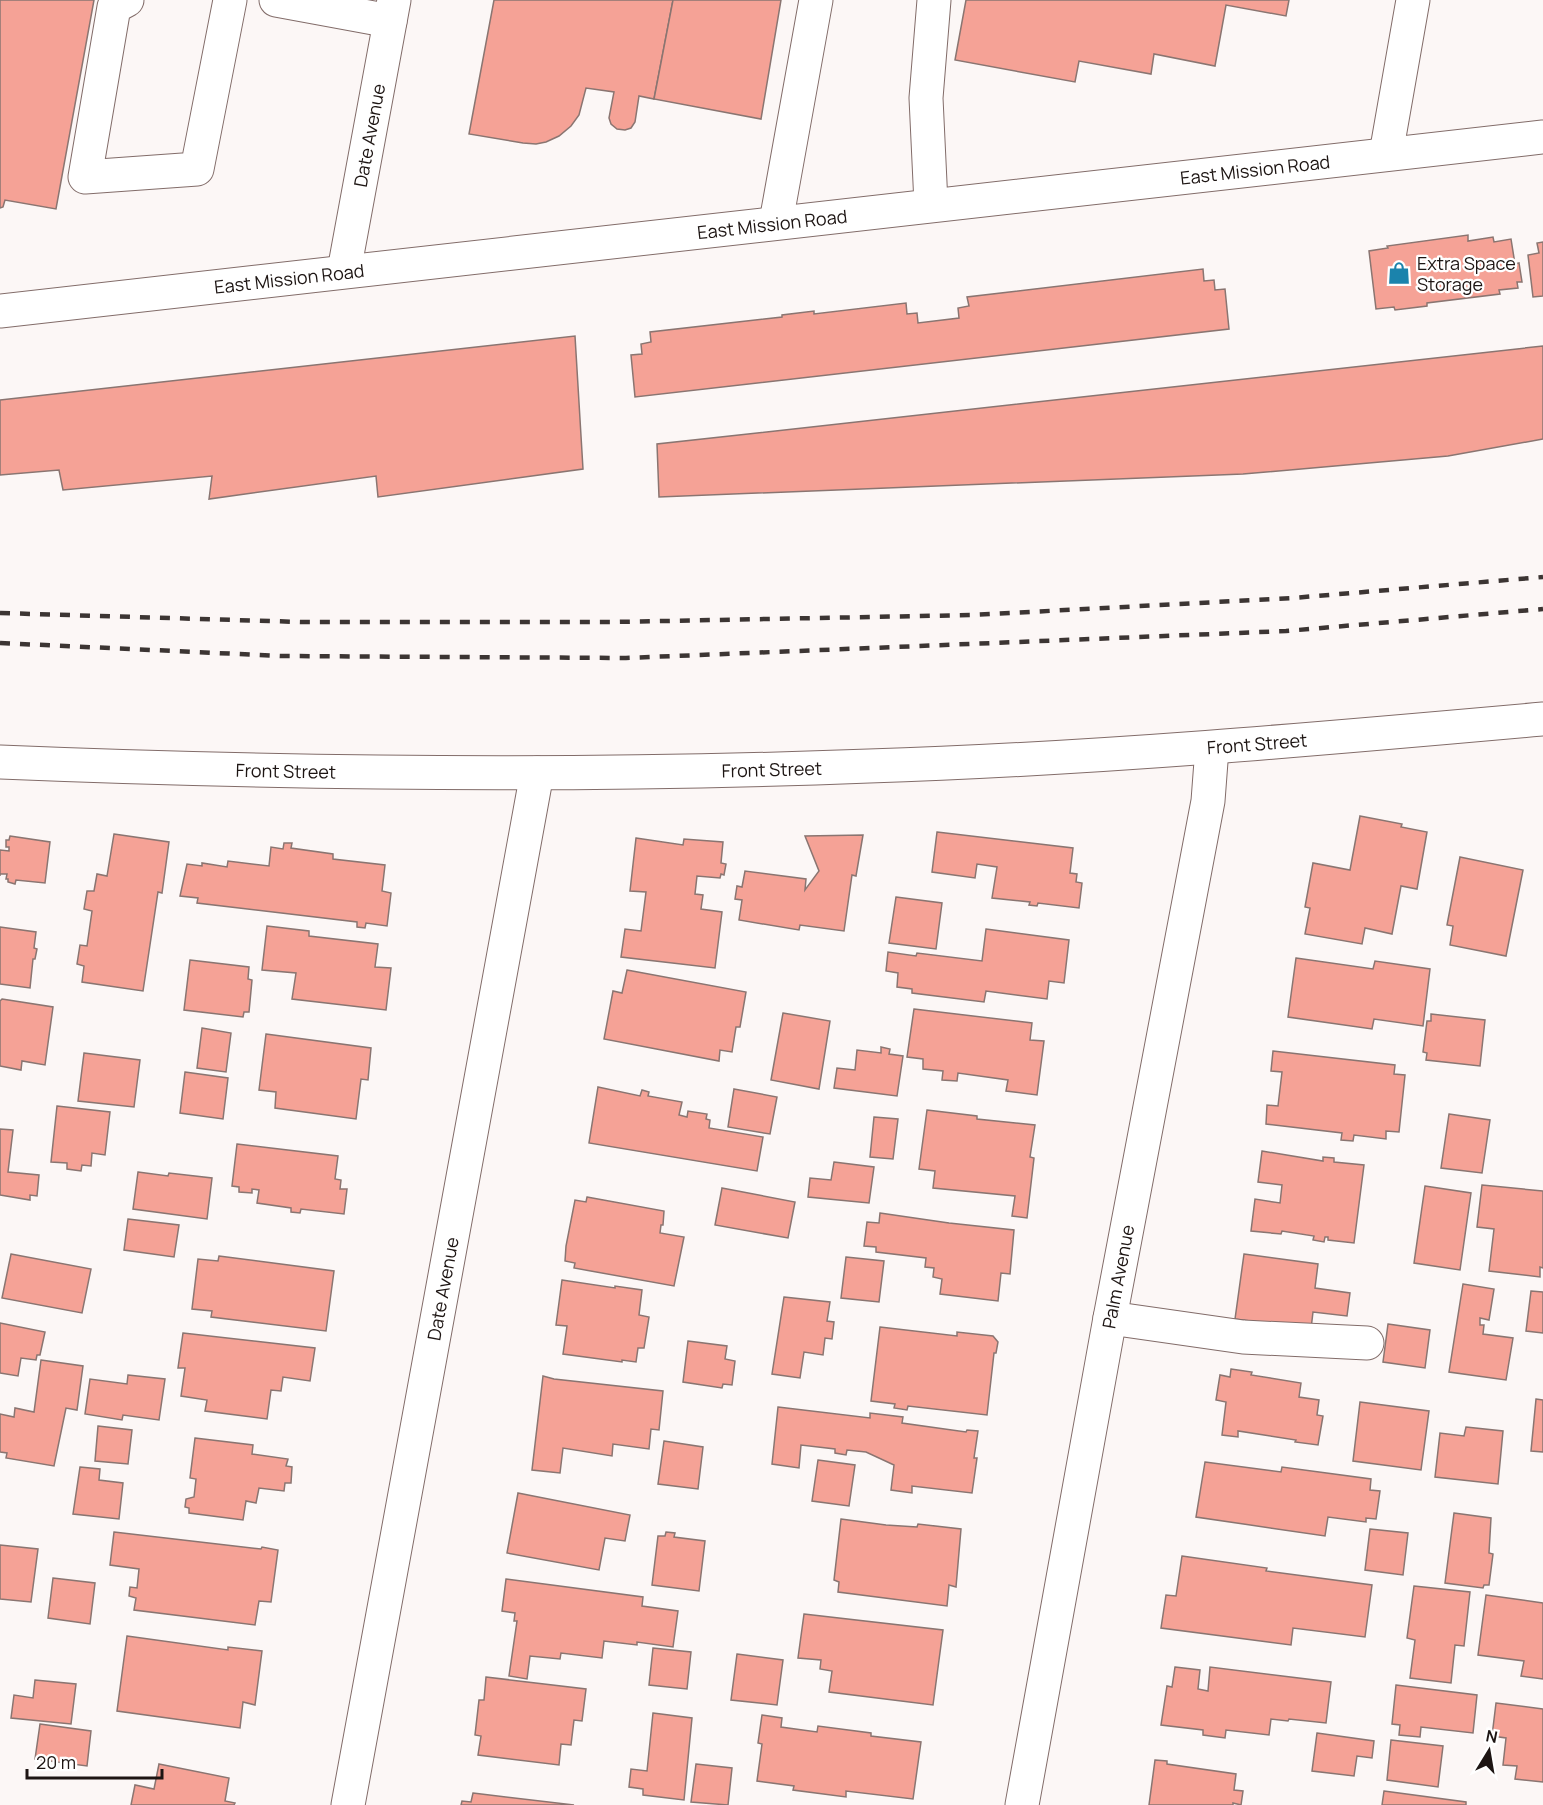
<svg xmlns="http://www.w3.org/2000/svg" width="1543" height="1805" font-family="Manrope,sans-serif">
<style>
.building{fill:#f5a296;stroke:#8a7571;stroke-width:1.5}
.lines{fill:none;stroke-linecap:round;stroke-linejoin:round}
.minor-casing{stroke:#826c69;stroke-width:35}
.major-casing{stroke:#826c69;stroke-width:35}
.minor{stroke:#fff;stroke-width:33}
.major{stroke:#fff;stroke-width:33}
.rail{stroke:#3c3533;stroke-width:4.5;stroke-dasharray:10 10;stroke-linecap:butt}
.labels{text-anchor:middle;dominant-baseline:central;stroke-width:4.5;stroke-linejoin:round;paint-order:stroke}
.street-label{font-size:18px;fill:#1d1513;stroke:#fff}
.poi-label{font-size:18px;fill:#1d1513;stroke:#fff;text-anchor:start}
</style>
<rect width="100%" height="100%" fill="#fcf7f6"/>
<!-- building -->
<g class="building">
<polygon points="0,0 94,0 56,209 5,200 3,207 0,208"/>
<polygon points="494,0 673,0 654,99 639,96 635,122 631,128 625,130 617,129 611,124 609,118 614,92 586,88 579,115 571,126 559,136 546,142 536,144 523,143 469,134"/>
<polygon points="673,0 781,0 761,119 654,99"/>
<polygon points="966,0 1289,0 1286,16 1226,5 1215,66 1154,54 1151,74 1079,61 1075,82 955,60"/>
<polygon points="1468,235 1468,241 1493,237 1494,242 1511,239 1515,264 1519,263 1522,282 1517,282 1518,288 1499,290 1500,294 1427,303 1427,306 1395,310 1394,307 1376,309 1369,251 1388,248 1387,246"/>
<polygon points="1543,242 1543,296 1533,297 1528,255 1539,253 1537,243"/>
<polygon points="1203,269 1204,281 1214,280 1215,290 1225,289 1229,329 635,397 631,355 642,354 641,344 651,342 650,332 782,317 782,315 814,311 814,314 906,303 907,314 917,313 918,323 959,318 958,308 969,306 967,297"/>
<polygon points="575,336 583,469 378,497 376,476 209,499 212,476 63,490 59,470 0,475 0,400"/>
<polygon points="1543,346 1543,439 1448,456 1243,474 659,497 657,444"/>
<polygon points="1360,816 1402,824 1401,827 1427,832 1417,889 1401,886 1392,934 1365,928 1362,944 1305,934 1310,908 1305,907 1313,863 1350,870"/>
<polygon points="937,832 1073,848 1070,873 1077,874 1076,882 1082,883 1079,908 1038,903 1037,906 1029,905 1030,902 992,898 997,867 977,864 975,878 932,872"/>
<polygon points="114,834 169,842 162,893 158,892 143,991 82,982 84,966 77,964 80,945 87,946 92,911 84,909 87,891 94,891 97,874 107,876"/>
<polygon points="863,835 856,876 852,875 844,931 800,925 799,930 739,920 742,900 735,899 737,886 742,887 745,871 806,879 805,890 819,871 805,836"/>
<polygon points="10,836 50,842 45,883 16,880 15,884 8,882 8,879 6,879 7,874 0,874 0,876 0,850 9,851 9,847 6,847 6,840 9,840"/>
<polygon points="636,838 683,845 684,839 723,842 721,863 726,864 724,875 721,874 720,878 697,876 695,894 703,895 701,909 722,912 715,968 621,957 625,929 641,931 646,892 630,891"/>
<polygon points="284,843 292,843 291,848 333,854 333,859 385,865 382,891 391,893 387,926 366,923 365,928 357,927 357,922 197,903 198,898 180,896 187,864 202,866 202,863 227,867 228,861 269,866 271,847 283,849"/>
<polygon points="1460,857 1523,870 1506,956 1450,945 1453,926 1447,925"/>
<polygon points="896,897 942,903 936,949 889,943"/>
<polygon points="267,926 309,931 309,936 378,944 375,967 391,968 386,1010 292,999 296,973 262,970"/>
<polygon points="0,927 36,932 34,948 37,949 35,959 33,959 30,988 0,984"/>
<polygon points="986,929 1069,940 1064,983 1049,981 1047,999 986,991 984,1002 912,993 912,989 897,987 898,973 886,971 888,952 916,956 917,953 982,961"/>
<polygon points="1296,958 1373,969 1375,961 1430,969 1423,1026 1374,1019 1372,1029 1288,1017"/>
<polygon points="190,960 249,967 248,979 252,980 249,1012 244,1012 243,1017 184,1010"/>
<polygon points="627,970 746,992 740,1027 736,1027 732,1052 720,1050 719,1061 604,1039 613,991 622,993"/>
<polygon points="2,999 53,1007 45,1065 22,1061 21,1070 0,1066 0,1001"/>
<polygon points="914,1009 1032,1023 1030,1040 1044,1041 1037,1095 1006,1091 1008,1080 958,1073 957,1081 942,1080 943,1071 923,1069 923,1059 907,1057"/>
<polygon points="783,1013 830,1021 819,1089 771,1080"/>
<polygon points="1431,1014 1485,1020 1480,1066 1426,1060 1427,1053 1423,1052 1427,1021 1431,1021"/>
<polygon points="202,1028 231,1033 226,1072 197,1068"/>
<polygon points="266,1034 371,1048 368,1080 361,1079 356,1119 275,1108 276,1092 259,1090"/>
<polygon points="881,1047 890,1049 889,1054 903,1056 897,1096 834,1088 837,1068 855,1070 857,1050 881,1053"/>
<polygon points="1273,1051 1395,1065 1394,1074 1405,1075 1399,1132 1386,1131 1386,1139 1354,1135 1353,1141 1341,1140 1342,1133 1266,1124 1267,1105 1278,1106 1282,1072 1271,1071"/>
<polygon points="84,1053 140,1060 134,1107 78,1101"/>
<polygon points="185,1072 228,1078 223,1119 180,1113"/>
<polygon points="598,1087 640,1096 642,1090 649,1092 648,1096 682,1102 679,1115 687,1117 688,1111 707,1114 706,1119 710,1120 709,1128 763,1137 757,1171 589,1143"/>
<polygon points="734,1089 777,1097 770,1134 728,1127"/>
<polygon points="57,1106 110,1112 105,1155 92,1153 91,1166 82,1165 81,1171 67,1169 67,1163 51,1162"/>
<polygon points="927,1110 977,1116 977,1119 1035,1125 1030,1157 1034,1158 1027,1218 1012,1216 1015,1196 933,1188 935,1171 919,1169"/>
<polygon points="1449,1114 1490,1120 1482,1173 1441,1168"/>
<polygon points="874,1117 898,1119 893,1159 870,1157"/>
<polygon points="0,1129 13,1130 8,1172 39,1175 37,1196 30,1195 30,1200 0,1195"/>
<polygon points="237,1144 338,1156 335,1179 341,1180 340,1189 347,1189 344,1214 301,1209 300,1213 291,1212 291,1208 257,1203 259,1190 252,1189 252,1193 239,1192 239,1187 232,1186"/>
<polygon points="1262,1151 1323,1161 1323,1157 1334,1158 1334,1162 1364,1165 1354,1243 1328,1240 1328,1237 1325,1237 1324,1242 1313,1240 1314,1236 1282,1231 1281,1234 1251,1231 1255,1199 1280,1203 1282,1185 1258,1182"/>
<polygon points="834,1162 874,1167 869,1203 808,1197 810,1178 831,1180"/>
<polygon points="138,1172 168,1176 169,1173 212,1178 207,1219 133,1209"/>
<polygon points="1482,1185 1543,1191 1543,1268 1540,1267 1540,1277 1489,1271 1494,1229 1477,1227"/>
<polygon points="1425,1186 1471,1193 1460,1270 1414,1263"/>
<polygon points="722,1188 795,1202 788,1238 715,1225"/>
<polygon points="587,1197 664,1211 663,1225 661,1225 660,1233 684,1237 674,1286 574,1268 575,1263 565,1261 566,1246 575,1200 586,1202"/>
<polygon points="880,1213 949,1223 1014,1230 1010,1274 1001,1273 998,1301 940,1294 942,1279 933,1277 934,1268 925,1267 926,1258 876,1252 876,1247 864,1246 867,1222 879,1223"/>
<polygon points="128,1219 179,1225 174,1257 124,1250"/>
<polygon points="11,1254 91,1269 82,1313 2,1298"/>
<polygon points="1244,1254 1318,1264 1315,1288 1350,1293 1347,1316 1313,1312 1311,1329 1235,1319"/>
<polygon points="219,1256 334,1271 326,1331 211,1317 212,1311 192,1309 198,1259 218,1261"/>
<polygon points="846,1257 884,1261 879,1302 841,1298"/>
<polygon points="562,1280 615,1288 615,1286 642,1290 639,1315 649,1317 644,1348 638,1348 636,1362 622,1360 622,1362 563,1354 567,1326 556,1325"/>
<polygon points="1463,1284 1494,1289 1489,1320 1480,1318 1480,1325 1484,1325 1483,1334 1513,1338 1506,1380 1449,1372"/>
<polygon points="1531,1291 1543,1292 1543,1333 1526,1331"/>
<polygon points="784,1297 830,1302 827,1321 834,1322 832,1339 825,1338 823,1355 804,1352 800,1378 772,1374"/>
<polygon points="0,1323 45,1332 40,1355 37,1355 36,1360 21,1358 18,1376 0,1373"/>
<polygon points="1388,1324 1430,1330 1425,1368 1383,1362"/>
<polygon points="880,1327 957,1336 957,1332 993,1336 998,1342 996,1353 994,1353 987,1415 908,1406 907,1410 894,1408 895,1404 871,1401"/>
<polygon points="183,1333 315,1348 310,1381 283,1377 281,1391 271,1390 267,1419 205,1411 207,1400 181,1396 185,1368 178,1368"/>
<polygon points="688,1341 727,1346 725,1359 735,1361 732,1385 723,1384 722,1388 683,1382"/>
<polygon points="41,1360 83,1366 77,1410 66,1408 54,1466 6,1458 7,1453 0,1452 0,1414 14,1417 15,1408 34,1412"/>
<polygon points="1231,1369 1252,1372 1251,1375 1301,1383 1299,1397 1319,1400 1317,1415 1323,1416 1318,1445 1295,1442 1296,1440 1238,1431 1238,1437 1222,1435 1226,1402 1216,1400 1220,1375 1230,1377"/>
<polygon points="128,1375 165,1379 159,1420 123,1415 122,1420 85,1414 90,1379 127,1384"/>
<polygon points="543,1376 554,1379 663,1391 659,1430 651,1429 649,1449 613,1444 612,1456 563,1448 560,1473 532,1470"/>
<polygon points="1536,1399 1543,1400 1543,1452 1531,1451"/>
<polygon points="1360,1402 1429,1411 1421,1470 1353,1461"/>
<polygon points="778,1407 870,1418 870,1413 903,1417 902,1423 966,1432 967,1430 978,1431 974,1458 977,1458 972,1493 912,1486 912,1493 891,1490 894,1465 866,1452 847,1450 846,1455 835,1453 835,1449 801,1445 799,1468 772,1464"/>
<polygon points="98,1426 132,1430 128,1464 95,1461"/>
<polygon points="1466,1427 1503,1431 1498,1484 1435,1477 1440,1433 1464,1436"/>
<polygon points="195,1438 253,1445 252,1454 288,1459 286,1466 292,1467 291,1483 285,1483 284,1491 259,1488 256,1503 246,1501 243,1520 189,1513 189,1508 185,1507 186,1499 194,1497 196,1479 190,1478"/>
<polygon points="664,1441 703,1447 698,1489 658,1484"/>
<polygon points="818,1460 855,1465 849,1506 812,1501"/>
<polygon points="1205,1462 1281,1472 1282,1467 1371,1479 1370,1490 1380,1491 1376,1519 1366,1518 1366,1522 1328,1517 1325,1536 1196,1517"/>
<polygon points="80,1467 100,1469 99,1480 123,1483 119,1519 73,1514"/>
<polygon points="518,1493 630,1515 625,1541 605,1538 599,1570 507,1553"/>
<polygon points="1454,1513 1491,1518 1489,1553 1493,1554 1489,1585 1484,1585 1483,1588 1445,1583"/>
<polygon points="841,1519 886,1525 917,1527 918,1524 961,1529 956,1587 949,1585 947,1606 838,1592 839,1582 834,1580"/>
<polygon points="1370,1529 1408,1533 1403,1575 1365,1570"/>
<polygon points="114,1532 261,1549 262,1547 278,1550 271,1602 259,1601 255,1625 134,1610 136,1598 129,1596 130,1587 137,1588 139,1569 110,1565"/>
<polygon points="666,1532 675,1533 674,1537 705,1541 699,1591 652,1585 658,1536 665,1536"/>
<polygon points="0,1545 38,1549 31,1602 0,1599"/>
<polygon points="1182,1556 1267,1568 1266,1571 1372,1585 1365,1637 1293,1628 1291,1645 1161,1628 1166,1595 1176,1596"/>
<polygon points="53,1578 95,1583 90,1624 48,1618"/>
<polygon points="506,1579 643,1597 642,1606 678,1611 673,1647 637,1642 637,1645 604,1641 602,1658 561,1653 560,1659 530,1656 527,1679 509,1676 517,1621 514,1621 515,1613 502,1611"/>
<polygon points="1414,1586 1470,1592 1464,1646 1455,1645 1451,1683 1410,1678 1415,1640 1407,1638"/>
<polygon points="1486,1595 1543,1603 1543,1679 1521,1676 1524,1661 1478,1655"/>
<polygon points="804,1614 943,1630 933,1705 829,1692 832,1671 820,1669 821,1660 798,1658"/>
<polygon points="127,1636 228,1650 228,1647 262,1651 255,1705 243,1702 240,1728 117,1711"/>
<polygon points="653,1648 691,1652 687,1689 649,1685"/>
<polygon points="737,1654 783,1660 777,1705 731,1700"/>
<polygon points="1175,1667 1200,1670 1198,1689 1208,1691 1210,1667 1331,1682 1326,1723 1289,1719 1288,1721 1271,1719 1269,1735 1226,1730 1225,1738 1203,1735 1203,1730 1161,1725 1167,1686 1172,1687"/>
<polygon points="486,1677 586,1689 582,1721 574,1720 571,1745 561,1744 559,1765 478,1755 481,1736 475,1735 479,1700 484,1700"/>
<polygon points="35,1680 76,1684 71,1724 11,1718 14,1695 33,1698"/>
<polygon points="1396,1685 1477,1695 1473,1733 1421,1727 1420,1737 1399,1735 1400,1725 1392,1724"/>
<polygon points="1496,1703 1543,1709 1543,1782 1515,1779 1517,1766 1503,1765 1506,1738 1492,1736"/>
<polygon points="653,1713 692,1718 684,1800 643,1795 643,1789 629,1787 631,1769 647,1771"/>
<polygon points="762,1715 782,1718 781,1727 817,1732 818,1726 871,1733 871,1736 921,1742 913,1799 846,1791 846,1797 793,1790 794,1786 757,1781 762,1744 758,1743"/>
<polygon points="40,1724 91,1731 87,1766 35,1759"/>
<polygon points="1317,1733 1374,1741 1372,1758 1357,1756 1354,1776 1312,1771"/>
<polygon points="1391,1740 1443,1746 1438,1787 1387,1780"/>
<polygon points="1155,1760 1167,1761 1167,1764 1236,1774 1234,1790 1243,1791 1241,1805 1233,1803 1233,1805 1149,1805"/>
<polygon points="159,1764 229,1778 225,1801 235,1803 234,1805 131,1805 135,1785 154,1789"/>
<polygon points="696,1764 732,1768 728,1805 691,1802"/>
<polygon points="1384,1791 1466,1802 1466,1805 1382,1805"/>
<polygon points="473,1793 574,1805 461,1805 462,1801 471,1802"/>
</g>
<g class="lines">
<!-- minor casing -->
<g class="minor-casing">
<g id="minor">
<polyline points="127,0 114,7 85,177 197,169 230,0"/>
<polyline points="276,0 390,21"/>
<polyline points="1386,154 1413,0"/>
<polyline points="931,204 926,98 934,0"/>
<polyline points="776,222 816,0"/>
<path id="s1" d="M344,271L394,0"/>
<path id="s2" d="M0,762C289,774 580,777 869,766C1094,759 1319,739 1543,719"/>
<polyline points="1110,1318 1243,1337 1367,1343"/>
<path id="s3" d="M348,1805L537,773"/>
<path id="s4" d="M1022,1805L1110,1318L1208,801L1212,748"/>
</g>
</g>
<!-- major casing -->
<g class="major-casing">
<g id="major">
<path id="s5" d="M0,311L1543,137"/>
</g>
</g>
<!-- minor -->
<use href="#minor" class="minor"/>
<!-- major -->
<use href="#major" class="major"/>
<!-- rail -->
<g class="rail">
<polyline points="0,613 302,622 613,622 972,615 1292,598 1543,577"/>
<polyline points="0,643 282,656 626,658 1286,631 1543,609"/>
</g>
</g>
<!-- icons -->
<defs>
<g id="shop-bare" transform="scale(1.8)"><path d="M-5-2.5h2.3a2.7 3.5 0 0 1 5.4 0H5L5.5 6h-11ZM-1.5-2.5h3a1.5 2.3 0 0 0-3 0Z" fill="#1b83ac" stroke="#fff" stroke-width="2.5" paint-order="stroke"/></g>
</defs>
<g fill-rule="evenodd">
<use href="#shop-bare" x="1399" y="273"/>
</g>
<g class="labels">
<!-- street labels -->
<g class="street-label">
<text stroke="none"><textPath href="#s1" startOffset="138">Date Avenue</textPath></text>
<text stroke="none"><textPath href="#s5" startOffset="1263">East Mission Road</textPath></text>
<text stroke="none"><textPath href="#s5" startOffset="777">East Mission Road</textPath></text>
<text stroke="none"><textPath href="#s5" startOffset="291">East Mission Road</textPath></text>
<text stroke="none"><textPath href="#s2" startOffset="1258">Front Street</textPath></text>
<text stroke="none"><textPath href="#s2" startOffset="772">Front Street</textPath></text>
<text stroke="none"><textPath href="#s2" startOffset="286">Front Street</textPath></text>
<text stroke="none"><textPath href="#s4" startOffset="537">Palm Avenue</textPath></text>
<text stroke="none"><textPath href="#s3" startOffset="525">Date Avenue</textPath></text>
</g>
<!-- poi labels -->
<g class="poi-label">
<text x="1417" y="263">Extra Space<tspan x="1417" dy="21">Storage</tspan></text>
</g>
</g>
<!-- north arrow -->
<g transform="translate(1489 1751) rotate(11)" stroke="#ffffff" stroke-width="4.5" paint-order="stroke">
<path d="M0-4.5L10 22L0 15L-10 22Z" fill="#1d1513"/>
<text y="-9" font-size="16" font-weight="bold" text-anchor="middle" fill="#1d1513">N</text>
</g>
<!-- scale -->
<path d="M27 1769v9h135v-9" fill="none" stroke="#1d1513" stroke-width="3"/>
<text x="36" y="1769" font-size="18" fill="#1d1513" stroke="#ffffff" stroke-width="4.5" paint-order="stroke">20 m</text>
</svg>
